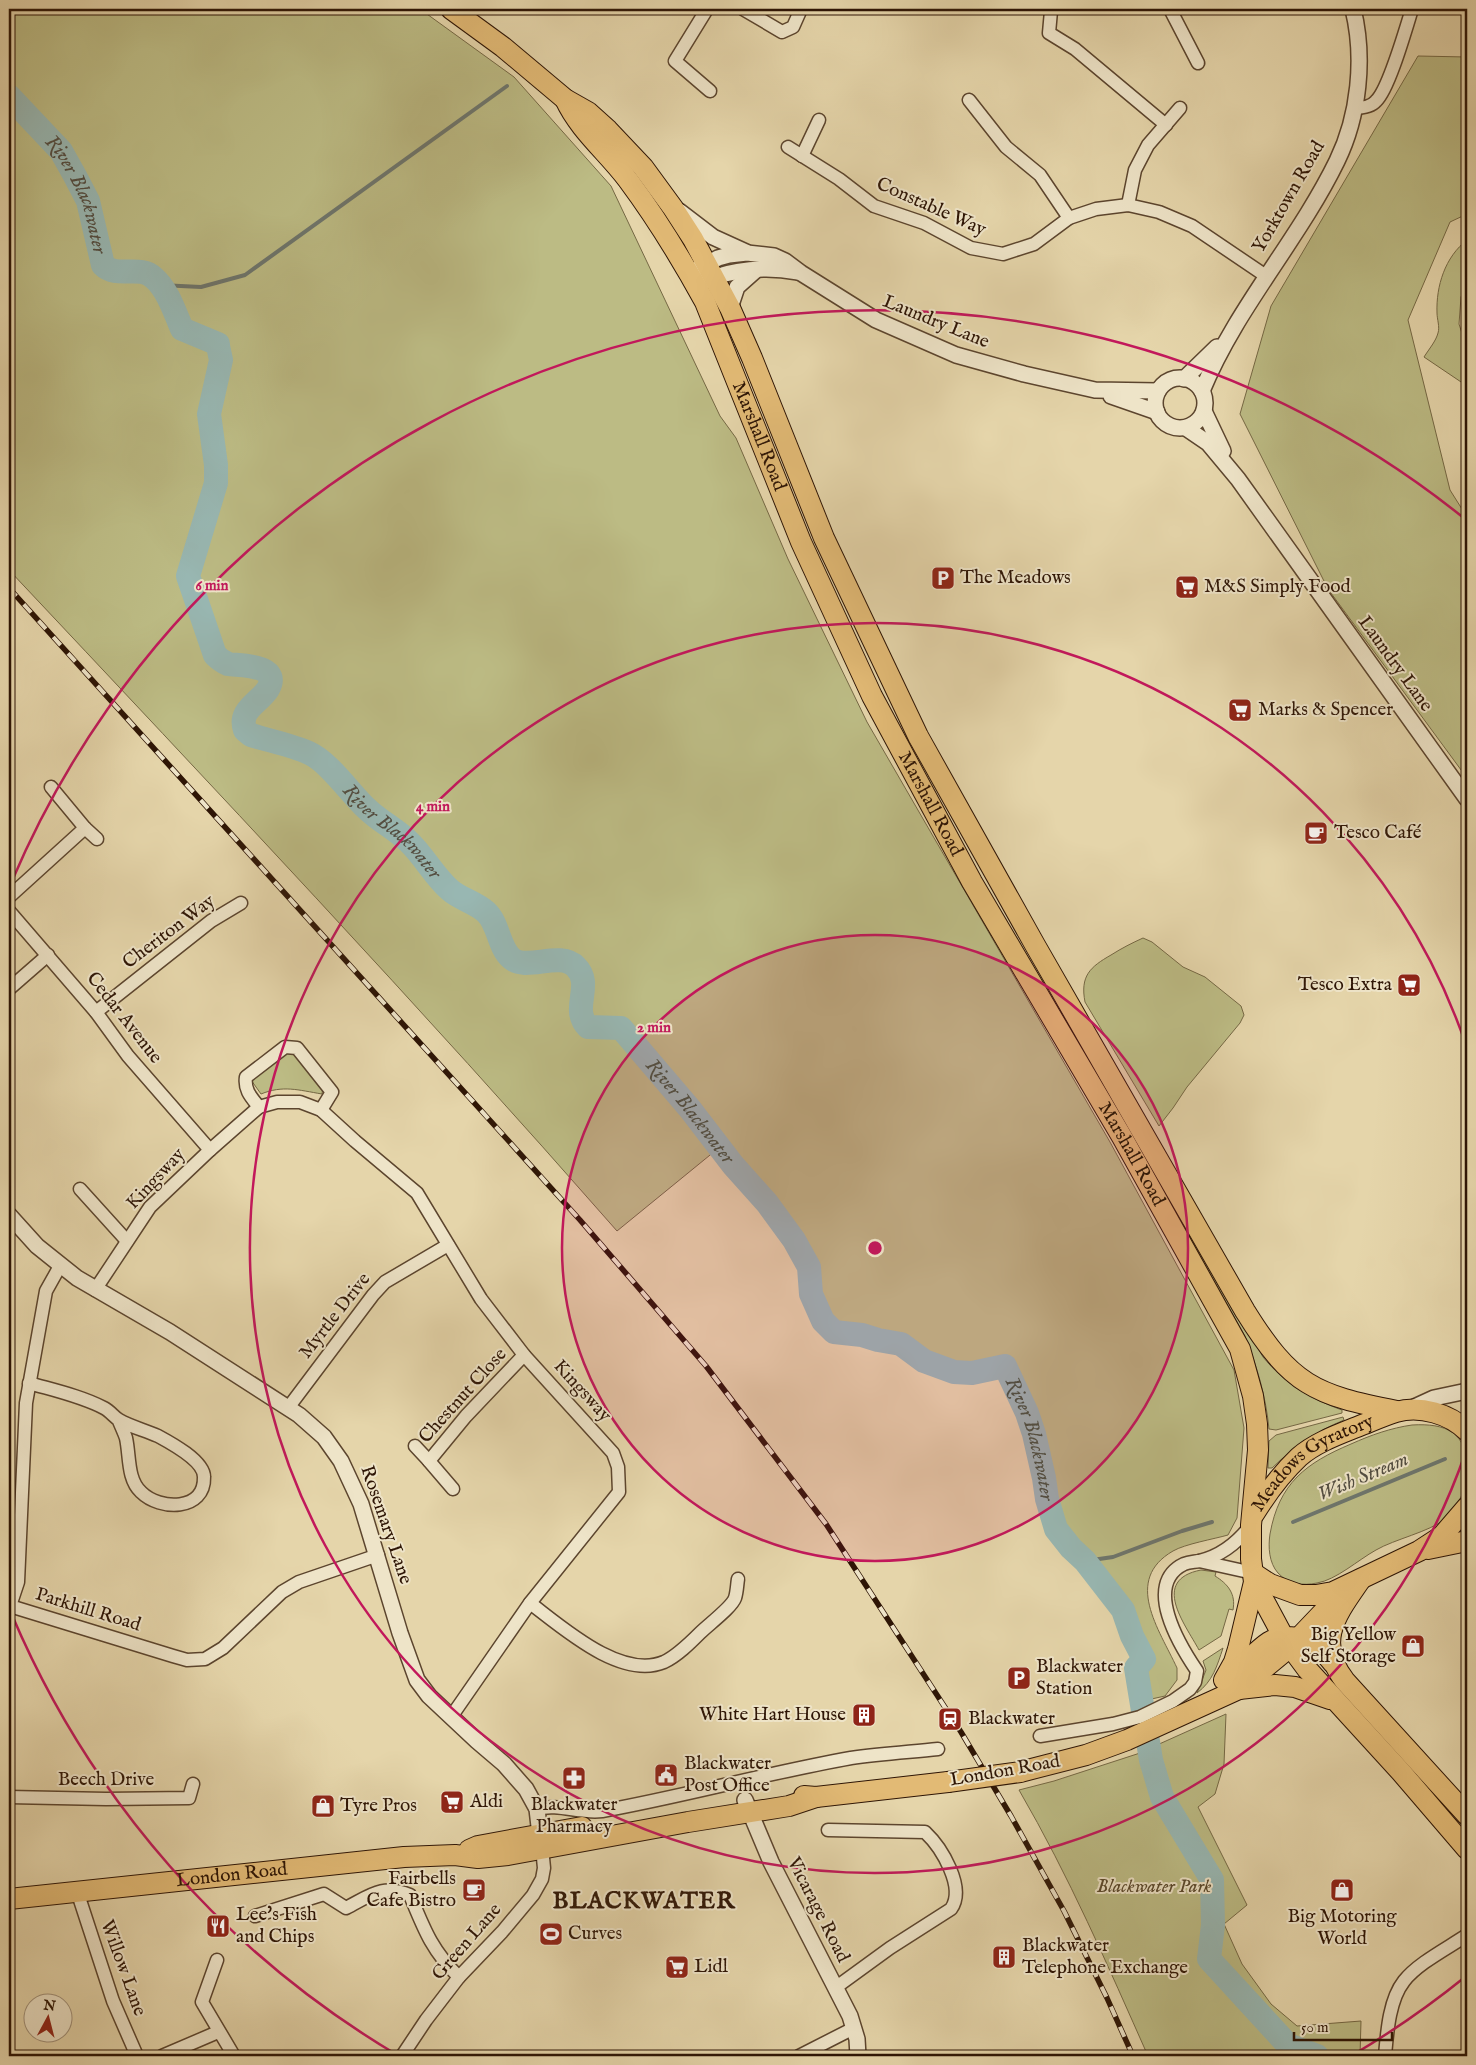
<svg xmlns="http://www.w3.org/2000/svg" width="1476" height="2065" font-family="'IM FELL English',serif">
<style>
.green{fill:#bcbb84;stroke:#756844}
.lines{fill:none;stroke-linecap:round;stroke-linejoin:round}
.stream{stroke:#6e766d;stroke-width:4}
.river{stroke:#98b7b2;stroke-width:24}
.minor-casing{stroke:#5c452e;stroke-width:15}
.tertiary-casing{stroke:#5c452e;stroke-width:18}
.primary-casing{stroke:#2e1505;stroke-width:22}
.minor{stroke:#eee4c8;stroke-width:12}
.tertiary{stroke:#eee4c8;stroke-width:15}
.primary{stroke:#e2ba75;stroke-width:20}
.rail-casing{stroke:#2e1505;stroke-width:5.5}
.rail{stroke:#eee4c8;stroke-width:4;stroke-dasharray:11;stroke-linecap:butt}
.primary-bridge-casing{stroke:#2e1505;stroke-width:22;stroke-linecap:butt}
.primary-bridge{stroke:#e2ba75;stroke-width:20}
.ring{fill:none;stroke:#c2185b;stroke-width:2.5}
.labels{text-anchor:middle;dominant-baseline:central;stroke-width:4;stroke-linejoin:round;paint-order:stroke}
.street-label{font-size:19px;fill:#2e1505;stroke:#eee4c8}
.poi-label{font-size:19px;fill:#2e1505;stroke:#eee4c8;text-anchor:start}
.park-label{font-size:19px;font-style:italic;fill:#59472b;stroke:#eee4c8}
.water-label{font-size:20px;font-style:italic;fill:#534e42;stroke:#eee4c8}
.district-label{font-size:24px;font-weight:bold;letter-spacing:1px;fill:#2e1505;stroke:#eee4c8}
.centre{fill:#c2185b;stroke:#eee4c8;stroke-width:2.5}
.ring-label{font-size:15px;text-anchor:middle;font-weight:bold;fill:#c2185b;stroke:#eee4c8;stroke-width:4;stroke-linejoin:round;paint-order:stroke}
</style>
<rect width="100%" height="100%" fill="#e5d5aa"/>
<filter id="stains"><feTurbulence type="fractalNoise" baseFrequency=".004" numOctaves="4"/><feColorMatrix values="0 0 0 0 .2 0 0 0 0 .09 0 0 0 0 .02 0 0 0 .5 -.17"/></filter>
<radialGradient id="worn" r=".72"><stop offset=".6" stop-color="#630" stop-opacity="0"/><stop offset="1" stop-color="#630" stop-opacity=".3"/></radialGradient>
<!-- green -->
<g class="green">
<path d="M9,9H420L514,77L611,186L720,416L736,438L788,559L867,722L1110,1142L1234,1370L1244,1428L1237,1518L1228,1535C1214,1539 1185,1544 1173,1551C1123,1580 1159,1629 1177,1668V1680L1165,1696L1147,1700L1144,1676L1151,1658L1138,1632L1129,1607L1091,1557L1076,1543L1062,1525L1053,1497L1051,1474L1036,1424L1008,1359L972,1364L952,1362L924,1351L904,1336L837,1322L829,1315L819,1291L816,1265L798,1233L775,1200L737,1157L726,1142L617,1231C420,1006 214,788 9,570Z"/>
<polygon points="1418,56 1467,57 1467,214 1450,222 1408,320 1450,490 1467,517 1467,778 1328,589 1240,414 1271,306"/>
<path d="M1467,240V282L1461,297L1459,324L1467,349V386L1424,357C1429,349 1436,341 1438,333C1440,327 1437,319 1437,313C1436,286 1445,257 1467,240Z"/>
<path d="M1143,938L1152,942L1183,967L1205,977L1241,1006L1244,1015L1240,1023L1187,1087L1173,1108L1159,1126L1085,1002C1080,976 1090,967 1111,955C1122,948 1132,943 1143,938Z"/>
<path d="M294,1052L323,1087L322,1094C298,1090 283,1085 261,1094L251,1080L283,1054Z"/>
<path d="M1141,1145L1263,1357C1284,1383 1311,1399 1342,1410V1413L1276,1430L1269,1429C1266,1397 1257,1366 1245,1336L1139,1147Z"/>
<path d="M1343,1417L1344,1420C1315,1432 1294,1447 1272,1468H1268L1269,1441L1276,1435Z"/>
<path d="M1412,1425C1446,1423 1467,1432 1467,1469C1467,1488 1459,1506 1445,1519C1429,1532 1395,1539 1376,1550C1358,1560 1336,1580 1317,1583C1303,1586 1288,1584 1278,1573C1269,1563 1268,1547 1270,1534C1279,1483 1306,1463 1351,1444C1371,1435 1391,1428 1412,1425Z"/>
<path d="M1201,1570L1216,1572L1215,1576C1228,1584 1236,1594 1233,1610L1229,1609L1221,1636L1199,1650C1185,1624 1150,1580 1201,1570Z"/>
<path d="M1223,1648C1217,1666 1213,1681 1197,1693L1206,1670L1203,1661Z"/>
<path d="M1226,1714L1224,1764L1215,1794L1198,1807L1247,1905L1224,1924L1242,1964L1271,2004L1297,2026L1361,2021L1360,2056H1148C1108,1966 1069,1876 1019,1790L1054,1781L1137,1754Z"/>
</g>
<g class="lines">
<!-- stream -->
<g class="stream">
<polyline points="160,285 201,287 245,275 507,86"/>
<polyline points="1293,1522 1445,1459"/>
<polyline points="1085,1561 1113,1557 1182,1531 1212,1522"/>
</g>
<!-- river -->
<path class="river" id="s1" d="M9,96L61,151L75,176L88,201L103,265C117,279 140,264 154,278C168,290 175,313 182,329L218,344V346L221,360L209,414L216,465V483L188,576L215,655C219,659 223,662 228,664C240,666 282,664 268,689C259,703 238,710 245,730L251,735C270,741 292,745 309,753C329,762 350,793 366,808C379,821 396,829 408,841C424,856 434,876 450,890C460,899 475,902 486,912C499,924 498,946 511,958C526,972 560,950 576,967C594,985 570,1009 588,1027L621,1028L690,1109L733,1165L767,1203L794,1240L809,1267L811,1294L823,1321L834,1332L862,1335L878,1340L901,1344L924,1361L954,1372L972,1373L1005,1366L1027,1413L1034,1434L1044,1478L1047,1499L1056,1529L1071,1548L1085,1561L1123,1610L1132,1636L1144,1659L1136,1668L1151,1760L1162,1797L1212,1880L1213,1925L1209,1959L1288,2045L1317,2056"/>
<!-- minor casing -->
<g class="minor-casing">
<g id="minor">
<polyline points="707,9 675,61 710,91"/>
<polyline points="743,9 782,32 793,27 801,9"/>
<polyline points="1053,9 1051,11 1049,33 1075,49 1166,125"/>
<polyline points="1170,9 1198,63"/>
<polyline points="969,100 1006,147 1040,175 1069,218"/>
<path d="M1354,108C1361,108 1371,107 1376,101C1389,89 1406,28 1412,9"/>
<polyline points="788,147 839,179 874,206 924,223 971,248 1003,254 1034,244 1069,218 1096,209 1128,205 1159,212 1192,226 1266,276"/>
<polyline points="802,156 819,120"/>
<polyline points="1128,205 1135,170 1148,145 1180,108"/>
<polyline points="85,828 97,839"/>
<polyline points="9,897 85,828 51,787"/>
<polyline points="9,911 96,1012 128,1056 210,1150"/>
<polyline points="9,989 48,955"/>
<polyline points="96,1012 211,921 241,903"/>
<path d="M259,1107C251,1097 244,1090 246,1077L285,1047L297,1048L332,1092L321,1110"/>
<polyline points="80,1189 127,1241"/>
<polyline points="60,1266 46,1291 26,1403 18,1582 10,1606 173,1656 187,1660 205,1659 223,1648 282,1592 299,1582 378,1555"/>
<polyline points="95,1290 150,1207 210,1150 259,1107 277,1102 300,1102 321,1110 355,1141 417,1193 481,1299 524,1355 613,1453 618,1467 619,1492 530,1603 451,1717"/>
<path d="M29,1383C53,1390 81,1396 104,1408C110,1411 114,1417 119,1420C131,1427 145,1430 158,1436C171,1443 204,1461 204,1477C205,1511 160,1511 141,1492C127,1479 130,1456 126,1438C124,1432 121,1426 119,1421"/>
<polyline points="288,1408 373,1295 385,1282 448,1245"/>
<polyline points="415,1446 429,1461"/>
<polyline points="453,1489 429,1461 466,1416 524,1355"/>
<polyline points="1199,1561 1253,1573"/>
<path d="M530,1603C563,1628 621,1680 664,1662C677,1656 690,1643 700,1633C708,1625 732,1607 735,1598C737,1592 737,1585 738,1579"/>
<path d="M1040,1736L1113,1724L1140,1717L1173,1701L1190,1689L1195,1682L1197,1671C1180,1646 1142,1584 1184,1564C1189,1562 1194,1562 1199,1561C1221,1556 1238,1542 1251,1525"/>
<polyline points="9,1797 106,1799 189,1798 193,1784"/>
<path d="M537,1809C558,1803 580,1814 602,1811C685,1796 767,1773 851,1758C880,1754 909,1752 938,1749"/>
<path d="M828,1830L925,1832C942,1848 966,1888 951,1909L890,1948L835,1988"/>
<polyline points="77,1891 113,2001 137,2056"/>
<path d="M255,1916L324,1894L346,1908C371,1895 382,1884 410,1895C424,1929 432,1951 459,1977"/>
<polyline points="217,1960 202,2002 234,2056"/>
<polyline points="162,2056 218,2032"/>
<polyline points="402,2056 426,2020 459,1977 502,1932 533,1895 542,1879 544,1868 542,1848"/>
<polyline points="799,2056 854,2028"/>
<path d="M1385,2056C1387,2033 1389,2000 1404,1981C1418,1963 1448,1948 1467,1935"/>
</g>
</g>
<!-- tertiary casing -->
<g class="tertiary-casing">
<g id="tertiary">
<polyline points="679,211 713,237 746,252"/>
<polyline points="699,268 718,258 729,255 747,253 774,256 785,261 801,273 876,320 956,355 1024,374 1095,390 1158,391"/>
<path d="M705,281C732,269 767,266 797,272"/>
<polyline points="730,308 737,287 755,271"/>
<circle cx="1180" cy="403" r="25"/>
<polyline points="1184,379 1217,347"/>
<path d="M1202,391C1236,308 1298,241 1337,161C1359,116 1365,58 1353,9"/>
<polyline points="1111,396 1157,412"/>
<polyline points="1204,411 1223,451"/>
<polyline points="1186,428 1208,443 1238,479 1467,799"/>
<polyline points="9,1215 37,1246 77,1278 170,1332 299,1415 324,1437 341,1461 361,1504 400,1633 417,1680 429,1696 477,1741 504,1764 526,1789 537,1809 541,1844"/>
<polyline points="1410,1409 1434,1398 1467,1391"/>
<polyline points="745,1800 771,1862 850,2016 857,2039 858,2056"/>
</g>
</g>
<!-- primary casing -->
<g class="primary-casing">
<g id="primary">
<path d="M451,9L503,47L565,99L588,112L608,130L643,167L673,208L693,239L730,308L752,358L824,538L918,736L1035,945L1245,1311C1291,1385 1314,1395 1397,1411"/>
<path id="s2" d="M565,99C579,130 608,153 628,180C657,219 682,260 705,302L801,542L872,696L972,882L1122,1137L1240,1349L1253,1396L1257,1424L1258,1450L1251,1525V1559L1254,1582L1238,1649L1234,1662L1224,1680"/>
<path id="s3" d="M1254,1514C1267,1493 1281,1474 1299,1457C1315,1443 1337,1435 1357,1427C1370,1422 1383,1416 1396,1412C1420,1405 1450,1414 1467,1431"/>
<polyline points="1428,1549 1467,1541"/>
<polyline points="1253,1573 1270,1584 1300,1595 1316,1595 1333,1592 1419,1551 1442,1536 1467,1507"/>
<path d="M1361,1579C1337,1614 1314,1641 1345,1681L1467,1815"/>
<polyline points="1254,1582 1284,1638 1307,1669 1401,1772 1467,1849"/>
<path d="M1228,1677C1243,1667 1254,1652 1269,1642C1280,1635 1303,1636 1314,1643C1321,1648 1327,1656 1333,1663"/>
<polyline points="1239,1689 1275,1685 1295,1687 1330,1699"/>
<polyline points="1020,1772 1086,1755 1127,1740 1239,1689 1290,1647 1348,1586"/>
<polyline points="804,1796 816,1797 948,1782"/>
<polyline points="469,1850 478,1846 582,1827"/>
<path id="s4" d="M9,1899L404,1857L455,1855L478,1858L508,1855L688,1822L789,1806L816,1797"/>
</g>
</g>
<!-- minor -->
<use href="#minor" class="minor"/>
<!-- tertiary -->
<use href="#tertiary" class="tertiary"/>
<!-- primary -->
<use href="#primary" class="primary"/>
<!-- rail casing -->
<g class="rail-casing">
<polyline id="rail" points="9,588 580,1220 706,1366 826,1524 961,1732 1011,1816 1064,1911 1107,1998 1133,2056"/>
</g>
<!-- rail -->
<use href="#rail" class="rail"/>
<!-- primary-bridge casing -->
<g class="primary-bridge-casing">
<polyline id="primary-bridge" points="948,1782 1020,1772"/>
</g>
<!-- primary-bridge -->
<use href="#primary-bridge" class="primary-bridge"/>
</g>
<!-- distance rings -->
<circle cx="875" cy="1248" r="313" fill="#c2185b" fill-opacity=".12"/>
<g class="ring">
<circle cx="875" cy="1248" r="313"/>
<path d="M1466 1451A625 625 0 1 1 1466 1045"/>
<path d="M1465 1977A938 938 0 0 1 1351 2056M399 2056A938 938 0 0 1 12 1615M12 881A938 938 0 0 1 1465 519"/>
</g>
<!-- icons -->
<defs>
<g id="parking-square" transform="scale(1.25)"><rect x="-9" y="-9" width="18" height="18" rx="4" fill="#8f2418" stroke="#eee4c8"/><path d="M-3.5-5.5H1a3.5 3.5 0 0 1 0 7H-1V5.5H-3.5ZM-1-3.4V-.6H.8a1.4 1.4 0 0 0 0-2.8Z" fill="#fff"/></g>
<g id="supermarket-square" transform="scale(1.25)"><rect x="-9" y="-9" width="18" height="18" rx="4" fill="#8f2418" stroke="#eee4c8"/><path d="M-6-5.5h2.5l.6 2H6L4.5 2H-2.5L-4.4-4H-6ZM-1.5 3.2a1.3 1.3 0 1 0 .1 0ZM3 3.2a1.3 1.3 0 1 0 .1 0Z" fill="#fff"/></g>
<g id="cafe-square" transform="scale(1.25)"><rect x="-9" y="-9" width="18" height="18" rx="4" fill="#8f2418" stroke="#eee4c8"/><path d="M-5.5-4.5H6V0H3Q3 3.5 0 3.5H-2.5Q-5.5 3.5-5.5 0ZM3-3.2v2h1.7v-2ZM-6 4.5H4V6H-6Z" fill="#fff"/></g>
<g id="shop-square" transform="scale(1.25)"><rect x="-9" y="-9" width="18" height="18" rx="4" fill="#8f2418" stroke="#eee4c8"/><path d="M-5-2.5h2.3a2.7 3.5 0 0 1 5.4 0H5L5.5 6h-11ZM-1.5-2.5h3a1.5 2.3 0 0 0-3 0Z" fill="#fff"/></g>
<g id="building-square" transform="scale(1.25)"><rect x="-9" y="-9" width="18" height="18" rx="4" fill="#8f2418" stroke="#eee4c8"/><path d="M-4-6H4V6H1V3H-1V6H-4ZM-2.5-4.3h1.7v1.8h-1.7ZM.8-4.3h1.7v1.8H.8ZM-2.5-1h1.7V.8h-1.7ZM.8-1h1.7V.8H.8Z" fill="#fff"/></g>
<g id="station-square" transform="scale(1.25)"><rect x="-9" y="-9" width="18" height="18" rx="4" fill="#8f2418" stroke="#eee4c8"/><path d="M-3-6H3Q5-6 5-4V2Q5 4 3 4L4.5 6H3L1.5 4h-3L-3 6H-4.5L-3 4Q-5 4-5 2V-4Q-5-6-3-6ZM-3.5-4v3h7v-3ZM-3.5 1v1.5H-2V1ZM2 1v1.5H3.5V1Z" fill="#fff"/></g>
<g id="civic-square" transform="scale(1.25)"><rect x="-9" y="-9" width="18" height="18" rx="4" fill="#8f2418" stroke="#eee4c8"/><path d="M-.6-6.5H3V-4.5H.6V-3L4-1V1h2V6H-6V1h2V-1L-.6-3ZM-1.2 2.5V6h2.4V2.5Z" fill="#fff"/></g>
<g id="pharmacy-square" transform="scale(1.25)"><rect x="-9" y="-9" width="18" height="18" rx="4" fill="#8f2418" stroke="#eee4c8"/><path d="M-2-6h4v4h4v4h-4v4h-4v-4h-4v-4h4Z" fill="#fff"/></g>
<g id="restaurant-square" transform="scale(1.25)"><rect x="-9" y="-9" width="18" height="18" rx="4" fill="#8f2418" stroke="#eee4c8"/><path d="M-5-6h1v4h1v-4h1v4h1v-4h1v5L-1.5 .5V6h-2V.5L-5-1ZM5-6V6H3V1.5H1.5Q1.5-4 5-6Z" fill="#fff"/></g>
<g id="stadium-square" transform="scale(1.25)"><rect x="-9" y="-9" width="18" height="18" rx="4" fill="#8f2418" stroke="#eee4c8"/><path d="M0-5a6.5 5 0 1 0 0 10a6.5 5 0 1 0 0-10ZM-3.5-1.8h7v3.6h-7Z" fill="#fff"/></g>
</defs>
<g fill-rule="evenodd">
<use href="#parking-square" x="943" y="578"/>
<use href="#supermarket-square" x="1187" y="587"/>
<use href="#supermarket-square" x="1240" y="710"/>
<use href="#cafe-square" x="1316" y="833"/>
<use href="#supermarket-square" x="1409" y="985"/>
<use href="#shop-square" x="1413" y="1646"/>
<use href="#parking-square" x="1019" y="1678"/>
<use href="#building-square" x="864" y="1715"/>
<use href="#station-square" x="950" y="1719"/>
<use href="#civic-square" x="666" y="1775"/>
<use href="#pharmacy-square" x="574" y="1778"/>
<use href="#supermarket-square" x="452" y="1802"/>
<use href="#shop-square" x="323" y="1806"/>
<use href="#cafe-square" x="474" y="1890"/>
<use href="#shop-square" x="1342" y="1890"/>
<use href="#restaurant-square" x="218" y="1926"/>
<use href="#stadium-square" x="551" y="1934"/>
<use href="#building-square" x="1004" y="1957"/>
<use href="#supermarket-square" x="677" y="1967"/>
</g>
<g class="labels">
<!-- street labels -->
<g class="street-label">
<text transform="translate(1289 197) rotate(-60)">Yorktown Road</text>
<text transform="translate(931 207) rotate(24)">Constable Way</text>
<text transform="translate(936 322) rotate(22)">Laundry Lane</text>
<text stroke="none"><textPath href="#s2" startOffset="392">Marshall Road</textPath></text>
<text transform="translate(1395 664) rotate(54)">Laundry Lane</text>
<text stroke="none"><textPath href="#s2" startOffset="798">Marshall Road</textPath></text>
<text transform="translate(169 932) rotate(-37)">Cheriton Way</text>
<text transform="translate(124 1018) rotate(52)">Cedar Avenue</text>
<text stroke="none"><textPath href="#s2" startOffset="1202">Marshall Road</textPath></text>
<text transform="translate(156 1179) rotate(-47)">Kingsway</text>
<text transform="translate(335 1316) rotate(-52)">Myrtle Drive</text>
<text transform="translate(582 1391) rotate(48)">Kingsway</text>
<text transform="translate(463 1396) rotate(-48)">Chestnut Close</text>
<text stroke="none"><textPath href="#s3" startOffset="80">Meadows Gyratory</textPath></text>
<text transform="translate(386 1525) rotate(71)">Rosemary Lane</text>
<text transform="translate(88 1610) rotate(17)">Parkhill Road</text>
<text transform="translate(1005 1771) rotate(-10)">London Road</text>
<text x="106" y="1780">Beech Drive</text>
<text stroke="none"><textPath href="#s4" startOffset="224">London Road</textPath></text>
<text transform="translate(818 1910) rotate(63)">Vicarage Road</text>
<text transform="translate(467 1942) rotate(-49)">Green Lane</text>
<text transform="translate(123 1968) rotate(70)">Willow Lane</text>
</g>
<!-- poi labels -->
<g class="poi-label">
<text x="960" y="578">The Meadows</text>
<text x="1204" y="587">M&amp;S Simply Food</text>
<text x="1258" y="710">Marks &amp; Spencer</text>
<text x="1334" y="833">Tesco Café</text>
<text x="1392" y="985" text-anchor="end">Tesco Extra</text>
<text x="1396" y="1635" text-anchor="end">Big Yellow<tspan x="1396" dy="22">Self Storage</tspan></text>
<text x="1036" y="1667">Blackwater<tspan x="1036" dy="22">Station</tspan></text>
<text x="846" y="1715" text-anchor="end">White Hart House</text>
<text x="968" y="1719">Blackwater</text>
<text x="684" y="1764">Blackwater<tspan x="684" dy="22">Post Office</tspan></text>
<text x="470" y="1802">Aldi</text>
<text x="574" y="1805" text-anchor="middle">Blackwater<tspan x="574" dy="22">Pharmacy</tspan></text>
<text x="340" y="1806">Tyre Pros</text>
<text x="456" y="1879" text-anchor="end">Fairbells<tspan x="456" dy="22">Cafe Bistro</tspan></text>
<text x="236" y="1915">Lee's Fish<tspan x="236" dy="22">and Chips</tspan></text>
<text x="1342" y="1917" text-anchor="middle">Big Motoring<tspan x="1342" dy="22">World</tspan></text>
<text x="568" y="1934">Curves</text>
<text x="1022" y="1946">Blackwater<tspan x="1022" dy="22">Telephone Exchange</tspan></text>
<text x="694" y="1967">Lidl</text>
</g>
<!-- park labels -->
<g class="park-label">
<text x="1154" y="1887">Blackwater Park</text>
</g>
<!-- water labels -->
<g class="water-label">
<text stroke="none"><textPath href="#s1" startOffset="122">River Blackwater</textPath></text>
<text stroke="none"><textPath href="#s1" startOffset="980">River Blackwater</textPath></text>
<text stroke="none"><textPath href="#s1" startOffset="1431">River Blackwater</textPath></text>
<text stroke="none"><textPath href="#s1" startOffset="1958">River Blackwater</textPath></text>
<text transform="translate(1363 1477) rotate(-23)">Wish Stream</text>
</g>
<!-- district labels -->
<g class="district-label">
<text x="644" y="1901">BLACKWATER</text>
</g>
</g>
<circle cx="875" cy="1248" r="8" class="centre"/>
<g class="ring-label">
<text x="212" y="590">6 min</text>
<text x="433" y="811">4 min</text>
<text x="654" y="1032">2 min</text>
</g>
<!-- margin -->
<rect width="1476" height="2065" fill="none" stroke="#e5d5aa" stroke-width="30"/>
<rect x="10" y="10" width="1456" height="2045" fill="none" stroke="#2e1505" stroke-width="2.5"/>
<rect x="15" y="15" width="1446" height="2035" fill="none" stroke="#2e1505"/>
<!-- north arrow -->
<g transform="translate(48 2018) rotate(7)"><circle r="24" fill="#eee4c8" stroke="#a1917a"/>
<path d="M0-4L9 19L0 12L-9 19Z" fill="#8f2418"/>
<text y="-8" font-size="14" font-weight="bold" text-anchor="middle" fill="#2e1505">N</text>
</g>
<!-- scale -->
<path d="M1294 2032v8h98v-8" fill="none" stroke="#2e1505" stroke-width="2.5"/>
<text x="1301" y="2032" font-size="15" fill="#2e1505" stroke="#eee4c8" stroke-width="4" paint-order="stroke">50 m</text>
<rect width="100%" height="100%" filter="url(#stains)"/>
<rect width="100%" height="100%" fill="url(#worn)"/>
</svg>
